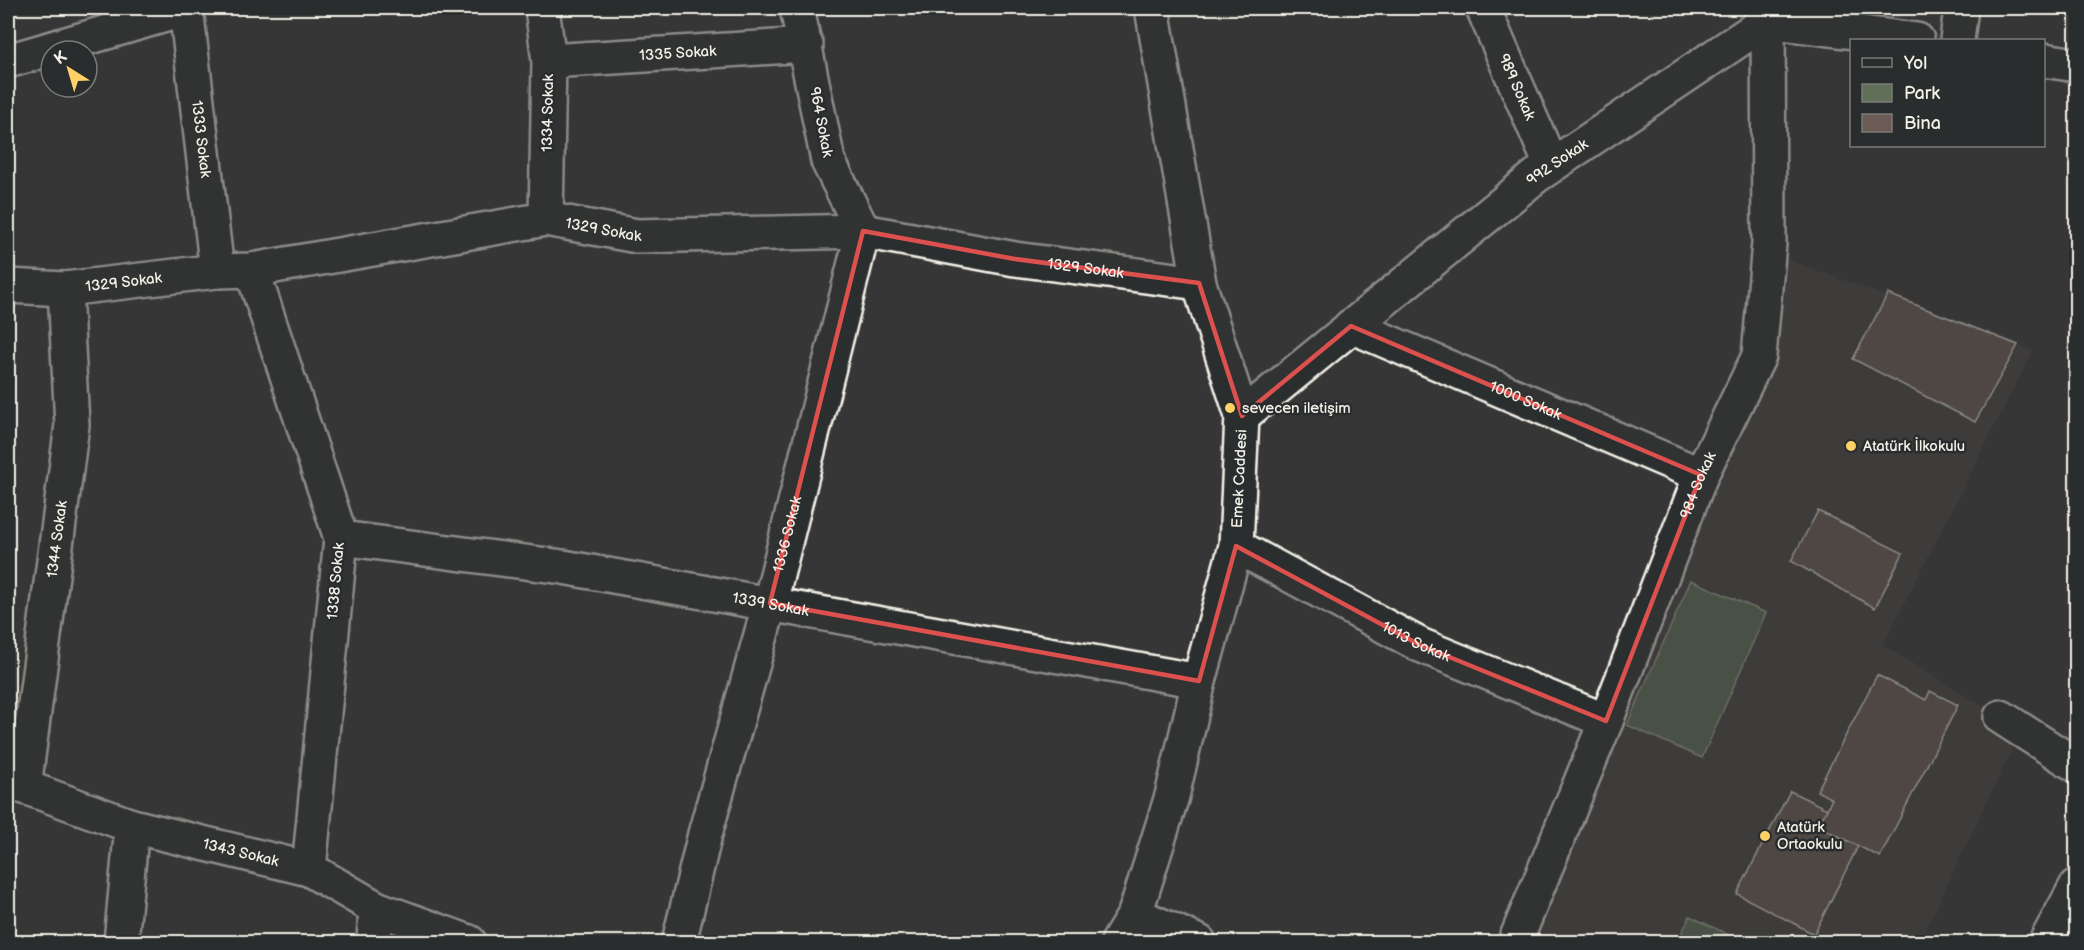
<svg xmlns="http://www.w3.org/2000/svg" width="2084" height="950" font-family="'Balsamiq Sans',sans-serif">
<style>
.built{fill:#47413f}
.green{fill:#607058;stroke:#aab0a0;stroke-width:1.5}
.building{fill:#6c5b55;stroke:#f4f1e8;stroke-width:1.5}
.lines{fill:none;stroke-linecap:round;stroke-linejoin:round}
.minor-casing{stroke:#f4f1e8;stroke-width:38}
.minor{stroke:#2a2d2e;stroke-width:33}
.marked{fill:none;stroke:#dc504e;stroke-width:4.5;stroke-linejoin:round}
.poi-dot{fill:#ffd166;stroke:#2a2d2e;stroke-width:2}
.labels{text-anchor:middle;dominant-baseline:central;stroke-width:5;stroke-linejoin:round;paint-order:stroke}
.street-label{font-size:15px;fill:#f4f1e8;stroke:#2a2d2e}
.poi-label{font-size:15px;fill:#f4f1e8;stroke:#2a2d2e;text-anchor:start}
</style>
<rect width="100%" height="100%" fill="#373636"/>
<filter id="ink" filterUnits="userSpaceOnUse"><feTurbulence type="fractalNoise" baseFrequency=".0167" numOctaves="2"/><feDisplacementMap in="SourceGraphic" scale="12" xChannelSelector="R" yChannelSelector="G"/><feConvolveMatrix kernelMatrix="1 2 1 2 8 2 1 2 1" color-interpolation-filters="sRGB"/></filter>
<g filter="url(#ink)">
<!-- built -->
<polygon class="built" points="1768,252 2033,351 1883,645 2021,730 1920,942 1515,942 1759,356"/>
<!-- green -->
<g class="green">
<polygon points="1691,580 1766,613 1702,758 1627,725"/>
<polygon points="1690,916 1743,942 1677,942"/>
</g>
<!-- building -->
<g class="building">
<polygon points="1888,294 2018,345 1975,422 1853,359"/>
<polygon points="1818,511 1903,553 1875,608 1791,561"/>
<polygon points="1877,675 1926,700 1930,691 1958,705 1880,857 1818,826 1832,799 1817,791"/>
<polygon points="1790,791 1827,809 1818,826 1858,846 1814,934 1737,894"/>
</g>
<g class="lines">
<!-- minor casing -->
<g class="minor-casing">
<g id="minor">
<path id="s1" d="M186,8L217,271"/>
<polyline points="542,8 549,61 546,219"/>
<path id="s2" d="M1483,8L1551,165"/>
<polyline points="1957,40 1961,8"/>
<polyline points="2044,60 2076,65"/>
<polyline points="8,61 186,9"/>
<path id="s3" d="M549,61L806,45"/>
<polyline points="252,270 341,538 309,869"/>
<path id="s4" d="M8,286L65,289L217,271L252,270L546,219L637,236L863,231L1015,259L1199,283"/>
<path id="s5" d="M1351,326L1701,475"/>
<path id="s6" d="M1242,416L1536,176L1767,21L1917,40"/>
<path id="s7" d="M341,538L563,567L1199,681"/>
<path id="s8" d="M1236,546L1420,645L1606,721"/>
<polyline points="2001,717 2076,765"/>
<path id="s9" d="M8,781L132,826L309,869L376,908L469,942"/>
<path id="s10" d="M24,787L72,425L65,289"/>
<polyline points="1135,914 1199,942"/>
<polyline points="121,942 132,826"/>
<polyline points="374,942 376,908"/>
<path id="s11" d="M679,942L705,834L770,603L863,231L828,161L797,8"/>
<path id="s12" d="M1118,942L1135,914L1172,796L1199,681L1236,546L1242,416L1199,283L1152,8"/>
<path id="s13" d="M1515,942L1606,721L1701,475L1759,356L1769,243L1768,8"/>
<polyline points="2046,942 2076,887"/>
</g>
</g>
<!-- minor -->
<use href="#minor" class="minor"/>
</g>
</g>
<!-- marked area -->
<path d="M0 0H2084V950H0ZM863,231L1015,259L1199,283L1242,416L1351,326L1701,475L1606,721L1420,645L1236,546L1199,681L770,603Z" fill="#373636" fill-opacity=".55" fill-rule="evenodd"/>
<path class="marked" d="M863,231L1015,259L1199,283L1242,416L1351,326L1701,475L1606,721L1420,645L1236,546L1199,681L770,603Z"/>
<!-- markers -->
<g class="poi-dot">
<circle cx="1230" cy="408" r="6"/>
<circle cx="1851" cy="446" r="6"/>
<circle cx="1765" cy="836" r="6"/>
</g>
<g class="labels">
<!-- street labels -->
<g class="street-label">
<text stroke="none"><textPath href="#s3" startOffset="129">1335 Sokak</textPath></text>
<text stroke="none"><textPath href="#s2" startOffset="86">989 Sokak</textPath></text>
<text transform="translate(548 113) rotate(-89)">1334 Sokak</text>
<text transform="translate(821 122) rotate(79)">964 Sokak</text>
<text stroke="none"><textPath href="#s1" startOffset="132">1333 Sokak</textPath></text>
<text stroke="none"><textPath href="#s6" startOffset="405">992 Sokak</textPath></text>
<text stroke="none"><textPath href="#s4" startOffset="602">1329 Sokak</textPath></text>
<text stroke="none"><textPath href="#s4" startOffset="1088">1329 Sokak</textPath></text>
<text stroke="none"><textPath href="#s4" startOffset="116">1329 Sokak</textPath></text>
<text stroke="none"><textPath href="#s5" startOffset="190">1000 Sokak</textPath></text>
<text stroke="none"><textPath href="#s12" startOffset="482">Emek Caddesi</textPath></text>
<text stroke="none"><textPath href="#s13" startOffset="492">984 Sokak</textPath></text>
<text stroke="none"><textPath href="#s11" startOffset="422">1336 Sokak</textPath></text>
<text stroke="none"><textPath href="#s10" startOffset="250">1344 Sokak</textPath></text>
<text transform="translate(336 581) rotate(-85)">1338 Sokak</text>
<text stroke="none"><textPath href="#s7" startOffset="435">1339 Sokak</textPath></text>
<text stroke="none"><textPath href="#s8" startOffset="204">1013 Sokak</textPath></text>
<text stroke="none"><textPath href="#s9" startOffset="244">1343 Sokak</textPath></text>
</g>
<!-- poi labels -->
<g class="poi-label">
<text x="1242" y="408">sevecen iletişim</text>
<text x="1863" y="446">Atatürk İlkokulu</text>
<text x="1777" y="827">Atatürk<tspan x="1777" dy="17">Ortaokulu</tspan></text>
</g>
</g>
<!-- margin -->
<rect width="2084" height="950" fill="none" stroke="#2a2d2e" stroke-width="30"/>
<rect x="15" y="15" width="2054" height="920" fill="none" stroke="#f4f1e8" stroke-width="2" filter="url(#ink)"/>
<!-- legend -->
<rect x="1850" y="39" width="195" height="108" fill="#2a2d2e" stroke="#7b7b78" stroke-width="1.5"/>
<rect x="1862" y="58" width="30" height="9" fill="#2a2d2e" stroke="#7b7b78" stroke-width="1.5"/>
<text x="1904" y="69" font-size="18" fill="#f4f1e8">Yol</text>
<rect x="1862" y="84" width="30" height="18" fill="#607058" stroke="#7b7b78" stroke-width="1.5"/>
<text x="1904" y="99" font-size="18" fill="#f4f1e8">Park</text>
<rect x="1862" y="114" width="30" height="18" fill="#6c5b55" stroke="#7b7b78" stroke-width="1.5"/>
<text x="1904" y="129" font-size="18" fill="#f4f1e8">Bina</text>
<!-- north arrow -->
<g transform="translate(69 69) rotate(323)"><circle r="28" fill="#2a2d2e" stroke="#7b7b78" stroke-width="1.5"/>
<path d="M0-4.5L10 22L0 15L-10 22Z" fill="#ffd166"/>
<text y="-9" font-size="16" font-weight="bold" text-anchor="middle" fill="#f4f1e8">K</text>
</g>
</svg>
